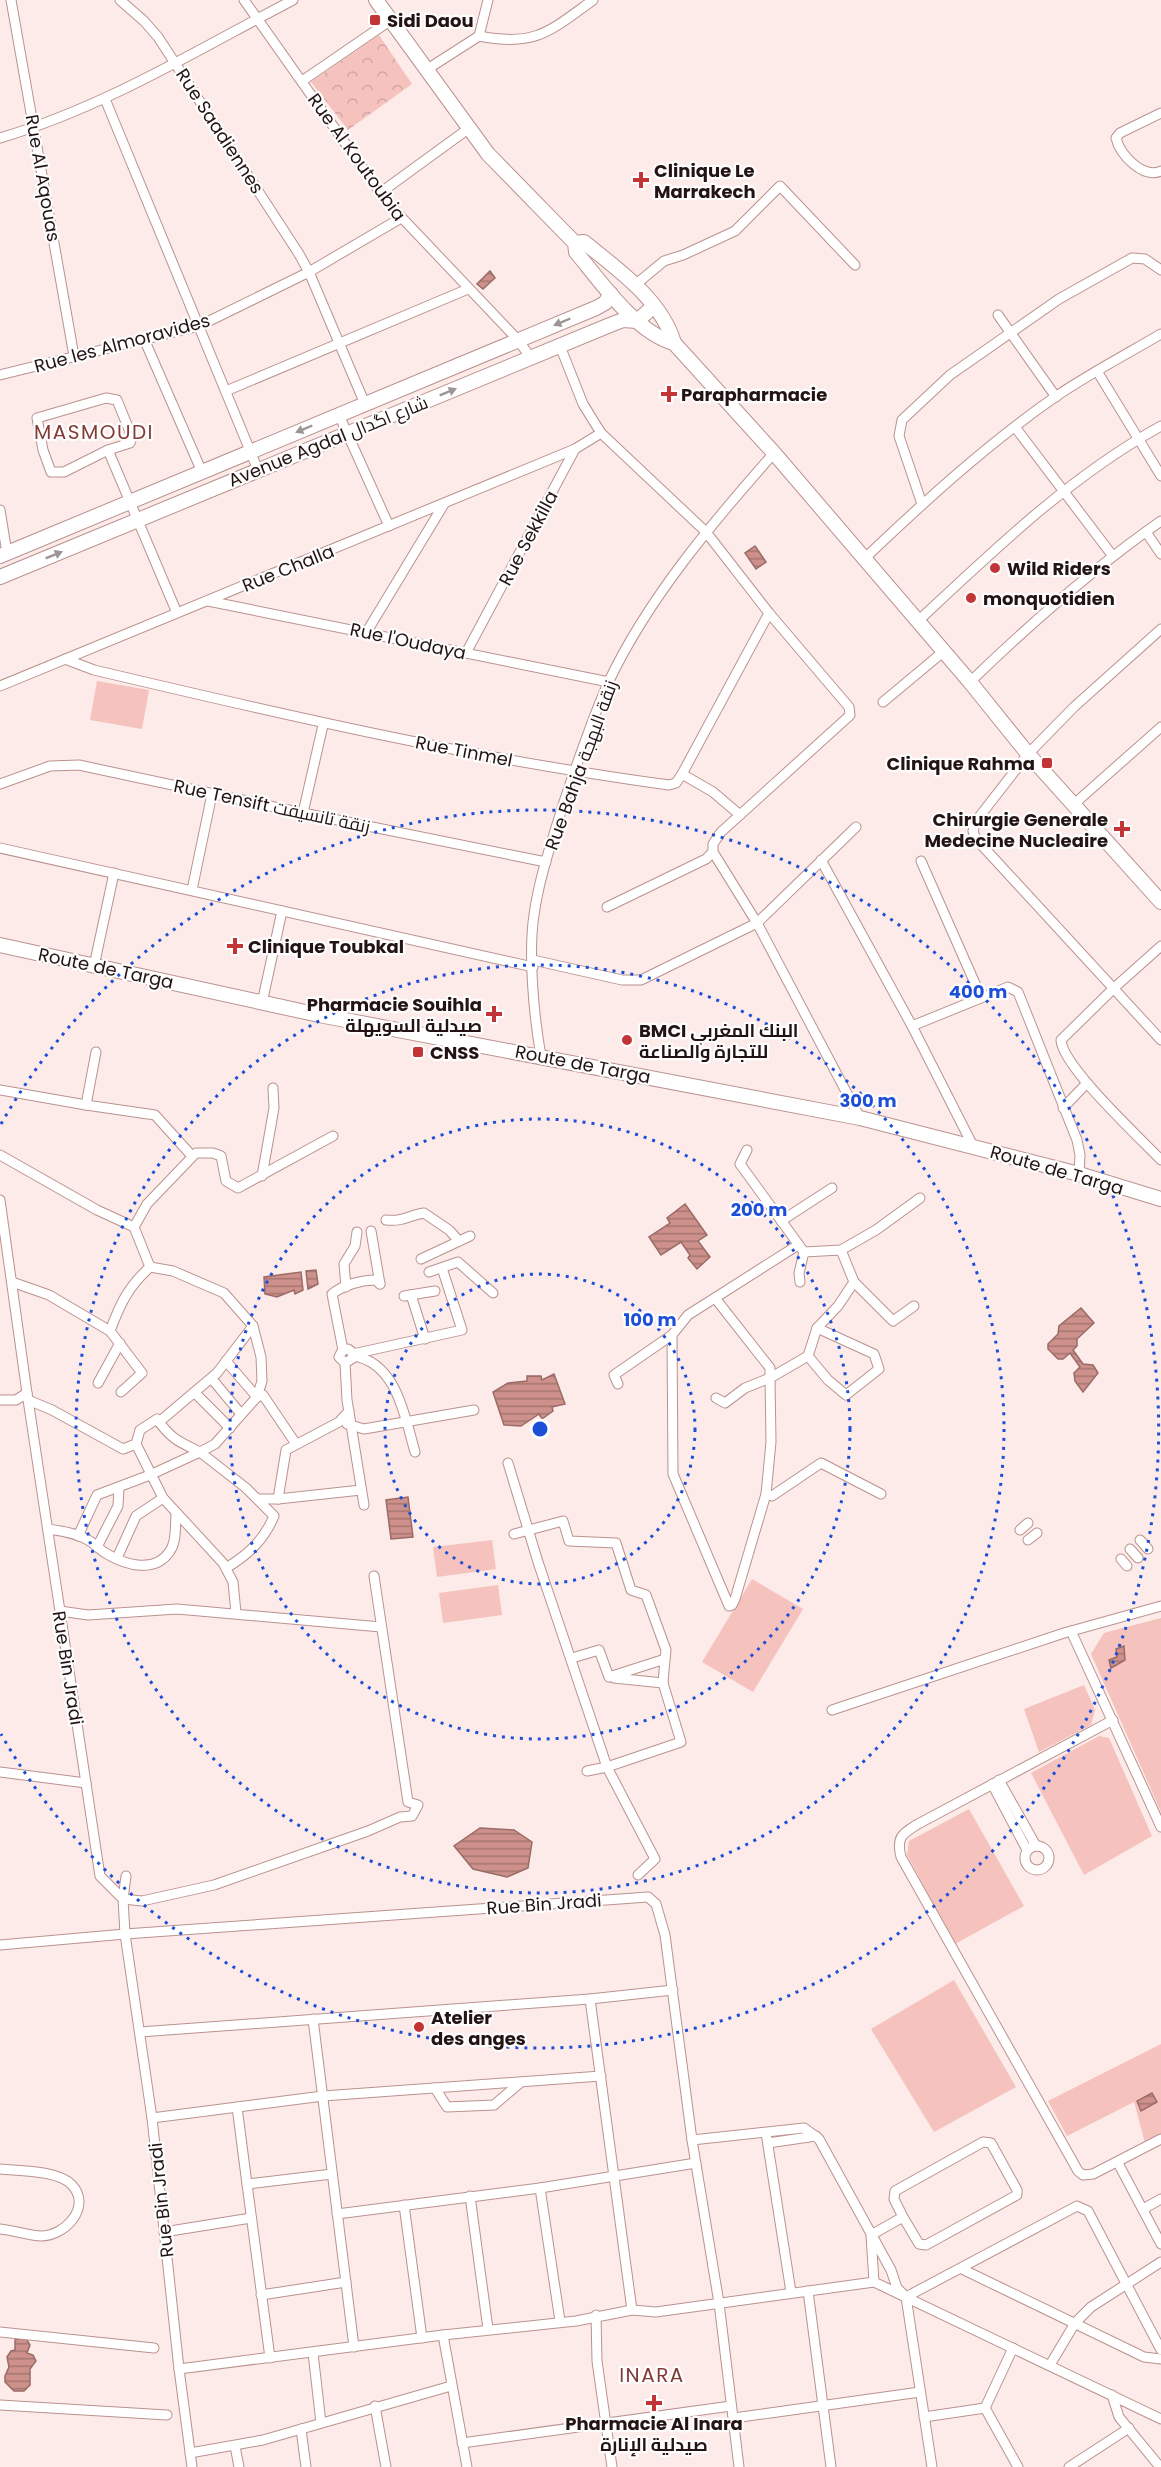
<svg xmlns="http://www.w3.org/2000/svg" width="1161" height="2467" font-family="Poppins,Cairo,sans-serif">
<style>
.green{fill:#f5c2bd}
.forest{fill:url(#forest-crowns)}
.water{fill:url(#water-rules);stroke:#9a6b67;stroke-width:1.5}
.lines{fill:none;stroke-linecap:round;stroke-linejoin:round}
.street-casing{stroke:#ba928e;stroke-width:11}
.secondary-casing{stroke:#ba928e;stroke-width:16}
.street{stroke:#fff;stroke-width:9}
.secondary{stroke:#fff;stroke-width:14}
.oneway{fill:#9c9595}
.ring{fill:none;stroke:#1d4ed8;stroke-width:3;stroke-dasharray:3 6}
.poi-dot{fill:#c33436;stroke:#fdfdfd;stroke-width:2}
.labels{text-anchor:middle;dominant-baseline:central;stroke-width:4.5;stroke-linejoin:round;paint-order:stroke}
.poi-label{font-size:18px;font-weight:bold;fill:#231413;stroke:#fdfdfd;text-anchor:start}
.street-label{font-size:18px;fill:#231413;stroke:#fdfdfd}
.neighbourhood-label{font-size:20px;letter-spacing:1.5px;fill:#823b37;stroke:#fdfdfd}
.centre{fill:#1d4ed8;stroke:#fdfdfd;stroke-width:3}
.ring-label{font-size:18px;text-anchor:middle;font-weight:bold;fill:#1d4ed8;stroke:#fdfdfd;stroke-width:4.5;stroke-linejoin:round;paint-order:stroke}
</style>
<defs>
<pattern id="forest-crowns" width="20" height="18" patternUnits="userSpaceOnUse" patternTransform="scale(1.5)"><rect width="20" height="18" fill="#f5c2bd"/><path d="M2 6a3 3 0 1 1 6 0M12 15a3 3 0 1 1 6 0" fill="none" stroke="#d2a6a2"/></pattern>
<pattern id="water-rules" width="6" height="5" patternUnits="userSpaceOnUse" patternTransform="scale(1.5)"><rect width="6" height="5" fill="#cd908b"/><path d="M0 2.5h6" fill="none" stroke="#a67470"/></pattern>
</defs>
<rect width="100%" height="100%" fill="#fdebe9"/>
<!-- green -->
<g class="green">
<polygon points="97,681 149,690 142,729 90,720"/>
<polygon points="492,1540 496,1569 437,1577 433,1547"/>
<polygon points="752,1579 803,1609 753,1692 702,1662"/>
<polygon points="498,1585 502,1615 443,1623 439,1593"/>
<polygon points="1161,1618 1161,1812 1091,1654 1104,1633"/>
<polygon points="1084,1685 1095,1710 1091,1725 1039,1752 1024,1709"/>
<polygon points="1099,1736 1109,1738 1152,1836 1084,1875 1031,1773"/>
<polygon points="969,1809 1024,1906 955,1944 907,1855 909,1841"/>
<polygon points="954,1980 1016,2087 934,2132 871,2029"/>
<polygon points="1161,2044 1161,2134 1145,2143 1134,2102 1067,2136 1048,2101"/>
</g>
<!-- forest -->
<polygon class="forest" points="379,35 412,84 348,130 311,82"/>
<!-- water -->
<g class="water">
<polygon points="490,271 495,278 483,289 477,284"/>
<polygon points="755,546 766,562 756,569 745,553"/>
<polygon points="685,1204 707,1235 698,1241 710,1257 697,1269 688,1258 690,1255 681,1242 661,1255 649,1237 670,1223 667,1218"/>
<polygon points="316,1270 318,1284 308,1289 306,1271"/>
<polygon points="301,1272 303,1290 295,1294 294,1290 277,1297 265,1294 264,1277"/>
<polygon points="1081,1308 1094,1323 1077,1339 1077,1346 1073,1350 1083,1364 1093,1365 1098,1373 1083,1392 1075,1381 1074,1373 1080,1367 1070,1353 1063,1359 1058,1359 1048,1349 1048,1344 1058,1334 1059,1326"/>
<polygon points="554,1374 565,1404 552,1407 553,1411 542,1419 539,1414 521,1426 504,1425 493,1392 508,1383 527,1381 527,1376 541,1376 542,1380"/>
<polygon points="408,1497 413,1537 391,1539 386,1500"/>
<polygon points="1124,1646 1125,1660 1111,1668 1109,1660 1117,1657 1116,1649"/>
<polygon points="480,1828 514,1830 532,1842 528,1868 507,1877 473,1869 454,1846"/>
<polygon points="1152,2093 1157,2102 1141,2111 1137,2101"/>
<polygon points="26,2338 30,2345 27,2353 33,2355 36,2361 30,2369 30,2385 24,2391 14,2391 5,2382 5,2376 9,2367 7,2357 11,2351 15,2350 15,2340 20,2338"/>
</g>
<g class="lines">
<!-- street casing -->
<g class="street-casing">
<g id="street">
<polyline points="11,0 74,356"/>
<polyline points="120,0 144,21 158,37 299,254 309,272 365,404"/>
<polyline points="244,0 386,201 518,340 531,358"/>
<polyline points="479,36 488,0"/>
<path d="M426,70L479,36C535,47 549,32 593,0"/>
<polyline points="302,81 391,20"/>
<polyline points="105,99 258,470"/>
<path d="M1161,113L1120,133L1116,138C1120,155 1143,179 1161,171"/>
<path d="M0,138C105,107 197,50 293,0"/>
<polyline points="380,193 468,129"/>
<polyline points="635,285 664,261 683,255 735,231 780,186 855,265"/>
<polyline points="998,315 1056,397"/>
<polyline points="144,339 202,472"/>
<polyline points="560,346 583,404 601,433 706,532 769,613 849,707 850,715 847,718 721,832 713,844 713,852 757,923 860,1118"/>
<polyline points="1097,371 1161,476"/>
<polyline points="0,375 199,326 309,272 401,218"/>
<polyline points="226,391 468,289"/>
<polygon points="106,398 117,400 132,437 130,443 108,450 64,472 51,472 43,450 37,418"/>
<polyline points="339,415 389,526"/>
<polyline points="1015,427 1112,555"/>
<polyline points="108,450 177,613"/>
<polyline points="922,504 899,436 902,420 950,375 1059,299 1132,258 1145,259 1161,270"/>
<polyline points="0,510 7,553"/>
<polyline points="1146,532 1161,554"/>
<path d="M864,559C924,502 986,445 1055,397C1089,374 1125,355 1161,334"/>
<polyline points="208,601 609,682"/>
<path d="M917,622C993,551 1069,477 1161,426"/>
<polyline points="1161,629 1074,707 1028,754 976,821 973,831 976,839 1161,1040"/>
<polyline points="366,633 444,504"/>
<polyline points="466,653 575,449 601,433"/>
<path d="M65,659L94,670C284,715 475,759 669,785L676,783L682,774L769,613"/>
<path d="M970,682C1030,624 1092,569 1161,521"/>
<polyline points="0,686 575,449"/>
<polyline points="883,702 943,652"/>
<polyline points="682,774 713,792 740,815"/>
<polyline points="0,784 50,766 79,765 303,813 546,862"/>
<polyline points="1073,805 1161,727"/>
<polyline points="303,813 323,725"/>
<polyline points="0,848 533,967"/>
<polyline points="821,860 912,1026 973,1146"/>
<polyline points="921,861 981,997"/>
<polyline points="192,890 212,794"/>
<polyline points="607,907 706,859 713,852"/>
<path d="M1161,946L1114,988L1061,1040C1062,1066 1140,1138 1161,1160"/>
<polyline points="533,960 622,980 641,980 757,923 856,827"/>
<polyline points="94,966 114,873"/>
<polyline points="262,1003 282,911"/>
<polyline points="912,1026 1008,987 1018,992 1077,1140 1080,1155 1079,1174"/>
<path d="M541,1056C534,1017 528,954 534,915C539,878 552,841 563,805C577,764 591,721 609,681C649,597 713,522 774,453"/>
<polyline points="0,1090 86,1105 96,1052"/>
<polyline points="86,1105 155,1115 192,1156"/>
<polyline points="1063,1108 1087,1083"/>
<polyline points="747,1150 740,1164 804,1252 799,1273 800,1282"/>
<polyline points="0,1155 97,1210 134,1227"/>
<polyline points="262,1176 274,1108 273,1088"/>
<polyline points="0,1200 27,1393 16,1400 0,1400"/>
<path d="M386,1220C404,1222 409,1215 424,1213L449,1230L459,1241"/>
<polyline points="781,1221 832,1188"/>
<polyline points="371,1231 380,1284"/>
<polyline points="841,1250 854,1282 838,1306 817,1328 808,1356 770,1378 771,1442 766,1494 772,1496 821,1463 881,1494"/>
<polyline points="804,1252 841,1250 876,1230 920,1198"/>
<polyline points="421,1259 470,1236"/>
<polyline points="429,1272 458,1262 493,1293"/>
<polyline points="12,1282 49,1295 110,1331"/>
<polyline points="854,1282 893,1321 914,1306"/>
<polyline points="346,1287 344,1264 355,1246 357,1232"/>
<polyline points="411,1295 425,1339"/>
<polyline points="404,1296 435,1291"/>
<polyline points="715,1298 770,1368 770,1378 745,1388 725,1403 716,1398"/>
<polyline points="672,1335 673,1474 729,1606 732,1605 735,1599 766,1494"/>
<path d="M343,1350L332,1294C343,1285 361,1280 376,1280L380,1284"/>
<polyline points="353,1354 462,1330 442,1268"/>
<path d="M353,1356C397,1362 405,1418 415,1452"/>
<polyline points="808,1356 828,1380 846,1395 879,1369 874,1354 817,1328"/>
<polyline points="226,1361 257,1397 263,1395 296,1444"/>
<polyline points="345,1363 353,1358 352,1352 348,1349 342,1351 339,1357 345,1363 347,1400 364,1505"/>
<polyline points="212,1379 241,1414"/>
<polyline points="98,1383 120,1343"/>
<polyline points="618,1384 614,1375 672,1335 688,1315 798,1245"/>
<path d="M121,1392L142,1373L110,1331C120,1304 128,1287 150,1267"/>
<polyline points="27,1393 100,1876 123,1899 125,1934 152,2118 179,2369 192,2467"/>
<polyline points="195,1393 230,1428"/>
<polyline points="28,1400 52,1410 123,1449 136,1444"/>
<polyline points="159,1422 217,1373 253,1326"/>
<polyline points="347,1424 364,1429 474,1410"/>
<polyline points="508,1463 538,1562 607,1767 655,1859 638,1875"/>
<polyline points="258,1499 278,1499 286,1450 339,1422 349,1411"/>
<polyline points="278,1499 361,1490"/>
<path d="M48,1529C61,1531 76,1533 88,1540C95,1544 100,1550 107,1554C126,1565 155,1574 170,1551C177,1541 175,1525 176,1514"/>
<polyline points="1020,1530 1028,1523"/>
<polyline points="514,1534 563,1521 569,1541 616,1543 631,1590 646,1595 666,1650 665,1659"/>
<path d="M78,1536L97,1495L150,1475L200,1452L246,1488L274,1516C264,1540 248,1555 226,1568"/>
<polyline points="1028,1540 1037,1533"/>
<polyline points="1140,1540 1148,1549"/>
<polyline points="97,1547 118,1506 119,1487"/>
<polyline points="1130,1549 1138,1558"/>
<polyline points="117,1558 136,1516 163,1498"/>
<polyline points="1121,1559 1127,1566"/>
<polyline points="60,1611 88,1615 177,1609 381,1627"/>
<path d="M236,1613L233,1582L223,1563L163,1498L136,1444L140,1430L157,1419C171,1439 179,1442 200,1452L215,1444L257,1397L262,1381L261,1357L253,1326L224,1293L173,1271L150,1267L134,1227L147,1204L196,1153H213L221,1156L226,1181L238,1188L333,1136"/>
<polyline points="1071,1631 1161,1827"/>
<polyline points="572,1658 599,1650 609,1677 665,1659 663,1683 681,1742 607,1767 587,1771"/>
<polyline points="614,1678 663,1683"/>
<polyline points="832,1710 1064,1633 1161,1606"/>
<path d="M1113,1720L918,1824C902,1834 896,1837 901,1857L1078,2171L1083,2175L1093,2174L1161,2139"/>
<polyline points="0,1772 86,1783"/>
<polyline points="999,1780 1036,1846"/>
<polyline points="992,1784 1027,1850"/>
<circle cx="1037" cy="1858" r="12"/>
<polyline points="126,1876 123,1899 142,1901 214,1885 368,1831 400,1817 412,1816 418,1805 408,1802 374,1576"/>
<polyline points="0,1945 125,1934 648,1897 656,1904 665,1935 692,2140 719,2303 739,2467"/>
<polyline points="590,1999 632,2310"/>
<polyline points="313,2019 354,2347"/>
<polyline points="140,2032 590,1999 673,1990"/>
<polyline points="435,2088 447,2107 494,2105 521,2082"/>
<polyline points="237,2107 247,2184"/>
<polyline points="152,2118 323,2096 601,2076"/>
<polyline points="766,2133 791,2292"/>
<polyline points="692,2140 804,2128 819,2139 891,2270 897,2288 906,2297 932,2467"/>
<polyline points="768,2143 816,2136"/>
<polyline points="1118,2163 1161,2244"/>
<path d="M0,2169C19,2171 58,2170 72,2185C92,2207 65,2236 41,2236C29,2236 13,2230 0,2229"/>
<polyline points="540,2188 560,2321"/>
<polyline points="470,2196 488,2329"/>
<polyline points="404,2205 422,2338"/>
<polyline points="1143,2209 1161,2199"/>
<polyline points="337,2214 540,2188 696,2163"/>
<polyline points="903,2217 894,2199 895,2191 983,2142 991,2143 1017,2190 1017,2195 926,2245 919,2244 903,2217 871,2235 874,2282 1161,2419"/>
<polyline points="164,2232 251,2218"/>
<polyline points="962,2269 1144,2357 1161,2359"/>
<polyline points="808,2291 831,2467"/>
<polyline points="261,2295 346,2282"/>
<polyline points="906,2297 1077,2206 1088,2211 1161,2350"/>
<polyline points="596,2315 597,2361 612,2467"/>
<polyline points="0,2332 154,2348"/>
<polyline points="443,2335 467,2467"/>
<polyline points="313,2353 321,2423"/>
<polyline points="270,2358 247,2184 332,2174"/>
<polyline points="1050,2365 1075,2323 1091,2307 1161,2262"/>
<polyline points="179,2369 443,2335 576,2321 632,2310 656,2312 874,2282"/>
<polyline points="1112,2395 1119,2417 1160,2467"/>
<polyline points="0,2405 167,2415"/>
<polyline points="375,2406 386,2467"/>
<polyline points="985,2408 1018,2467"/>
<polyline points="985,2408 1013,2348"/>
<polyline points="924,2417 985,2408"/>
<polyline points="734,2418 920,2392"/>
<polyline points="301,2429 306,2467"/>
<polyline points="462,2443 731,2406"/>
<polyline points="235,2446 239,2467"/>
<polyline points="190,2453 263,2440 451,2386"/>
<polyline points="1069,2467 1129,2428"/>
</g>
</g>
<!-- secondary casing -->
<g class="secondary-casing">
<g id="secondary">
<path d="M376,0L488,154L575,243L576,252C600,281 636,333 674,343"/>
<path d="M575,243L584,242C617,269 662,300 674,343L774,453L970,682L1028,754L1161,902"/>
<polyline points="0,556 596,308 605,303 611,294"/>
<polyline points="0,577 610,325 623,320 637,321 654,306"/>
<polyline points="0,945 319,1015 860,1118 1079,1174 1161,1199"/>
</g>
</g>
<!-- street -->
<use href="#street" class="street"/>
<!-- secondary -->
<use href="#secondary" class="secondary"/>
</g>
<!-- one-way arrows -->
<defs><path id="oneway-solid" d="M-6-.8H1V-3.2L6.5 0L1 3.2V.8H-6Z" transform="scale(1.5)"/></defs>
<g class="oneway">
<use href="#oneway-solid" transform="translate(562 322) rotate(157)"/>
<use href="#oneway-solid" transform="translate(448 392) rotate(-22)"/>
<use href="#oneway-solid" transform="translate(304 429) rotate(157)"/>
<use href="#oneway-solid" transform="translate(54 555) rotate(-22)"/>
</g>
<!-- distance rings -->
<g class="ring">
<circle cx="540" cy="1429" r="155"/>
<circle cx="540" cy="1429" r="310"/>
<circle cx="540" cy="1429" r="464"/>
<path d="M1 1124A619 619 0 1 1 1 1734"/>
</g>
<!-- markers -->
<g class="poi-dot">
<rect x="369" y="14" width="12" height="12" rx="3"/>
<path d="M638 171h6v6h6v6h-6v6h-6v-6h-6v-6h6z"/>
<path d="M666 385h6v6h6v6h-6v6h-6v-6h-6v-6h6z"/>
<circle cx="995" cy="568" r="6"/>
<circle cx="971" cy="598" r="6"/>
<rect x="1041" y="757" width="12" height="12" rx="3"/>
<path d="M1119 820h6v6h6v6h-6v6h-6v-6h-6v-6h6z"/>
<path d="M232 937h6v6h6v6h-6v6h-6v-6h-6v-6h6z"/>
<path d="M491 1005h6v6h6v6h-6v6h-6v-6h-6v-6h6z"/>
<circle cx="627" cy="1040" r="6"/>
<rect x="412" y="1046" width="12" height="12" rx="3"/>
<circle cx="419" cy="2027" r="6"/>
<path d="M651 2394h6v6h6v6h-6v6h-6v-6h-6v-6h6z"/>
</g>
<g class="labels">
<!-- poi labels -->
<g class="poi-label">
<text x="387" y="20">Sidi Daou</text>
<text x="654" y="170">Clinique Le<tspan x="654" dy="21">Marrakech</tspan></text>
<text x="681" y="394">Parapharmacie</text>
<text x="1007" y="568">Wild Riders</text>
<text x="983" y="598">monquotidien</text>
<text x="1035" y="763" text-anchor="end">Clinique Rahma</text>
<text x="1108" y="819" text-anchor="end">Chirurgie Generale<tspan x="1108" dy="21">Medecine Nucleaire</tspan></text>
<text x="248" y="946">Clinique Toubkal</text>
<text x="482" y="1004" text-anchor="end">Pharmacie Souihla<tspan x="482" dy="21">صيدلية السويهلة</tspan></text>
<text x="639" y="1030">BMCI البنك المغربي<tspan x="639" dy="21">للتجارة والصناعة</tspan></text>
<text x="430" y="1052">CNSS</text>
<text x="431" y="2017">Atelier<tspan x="431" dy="21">des anges</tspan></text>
<text x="654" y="2423" text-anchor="middle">Pharmacie Al Inara<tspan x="654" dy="21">صيدلية الإنارة</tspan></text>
</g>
<!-- street labels -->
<g class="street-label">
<text transform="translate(220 131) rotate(57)">Rue Saadiennes</text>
<text transform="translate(357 157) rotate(54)">Rue Al Koutoubia</text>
<text transform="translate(43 178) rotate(80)">Rue Al Aqouas</text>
<text transform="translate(122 343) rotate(-15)">Rue les Almoravides</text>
<text transform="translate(328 441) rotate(-22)">Avenue Agdal شارع اگدال</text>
<text transform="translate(528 538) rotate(-62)">Rue Sekkilla</text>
<text transform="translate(288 568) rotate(-22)">Rue Challa</text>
<text transform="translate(408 641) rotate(12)">Rue l'Oudaya</text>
<text transform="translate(464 751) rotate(11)">Rue Tinmel</text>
<text transform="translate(581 765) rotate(-70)">Rue Bahja زنقة البهجة</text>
<text transform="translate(272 806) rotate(12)">Rue Tensift زنقة تانسيفت</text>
<text transform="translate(106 968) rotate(12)">Route de Targa</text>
<text transform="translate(583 1064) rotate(11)">Route de Targa</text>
<text transform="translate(1057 1170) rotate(16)">Route de Targa</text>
<text transform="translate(68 1668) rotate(81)">Rue Bin Jradi</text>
<text transform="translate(544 1904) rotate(-4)">Rue Bin Jradi</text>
<text transform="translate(161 2200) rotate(-96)">Rue Bin Jradi</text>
</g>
<!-- neighbourhood labels -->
<g class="neighbourhood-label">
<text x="94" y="432">MASMOUDI</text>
<text x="652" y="2375">INARA</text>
</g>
</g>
<circle cx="540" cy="1429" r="9" class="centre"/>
<g class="ring-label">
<text x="978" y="998">400 m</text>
<text x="868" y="1107">300 m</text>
<text x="759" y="1216">200 m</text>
<text x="650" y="1326">100 m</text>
</g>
</svg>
